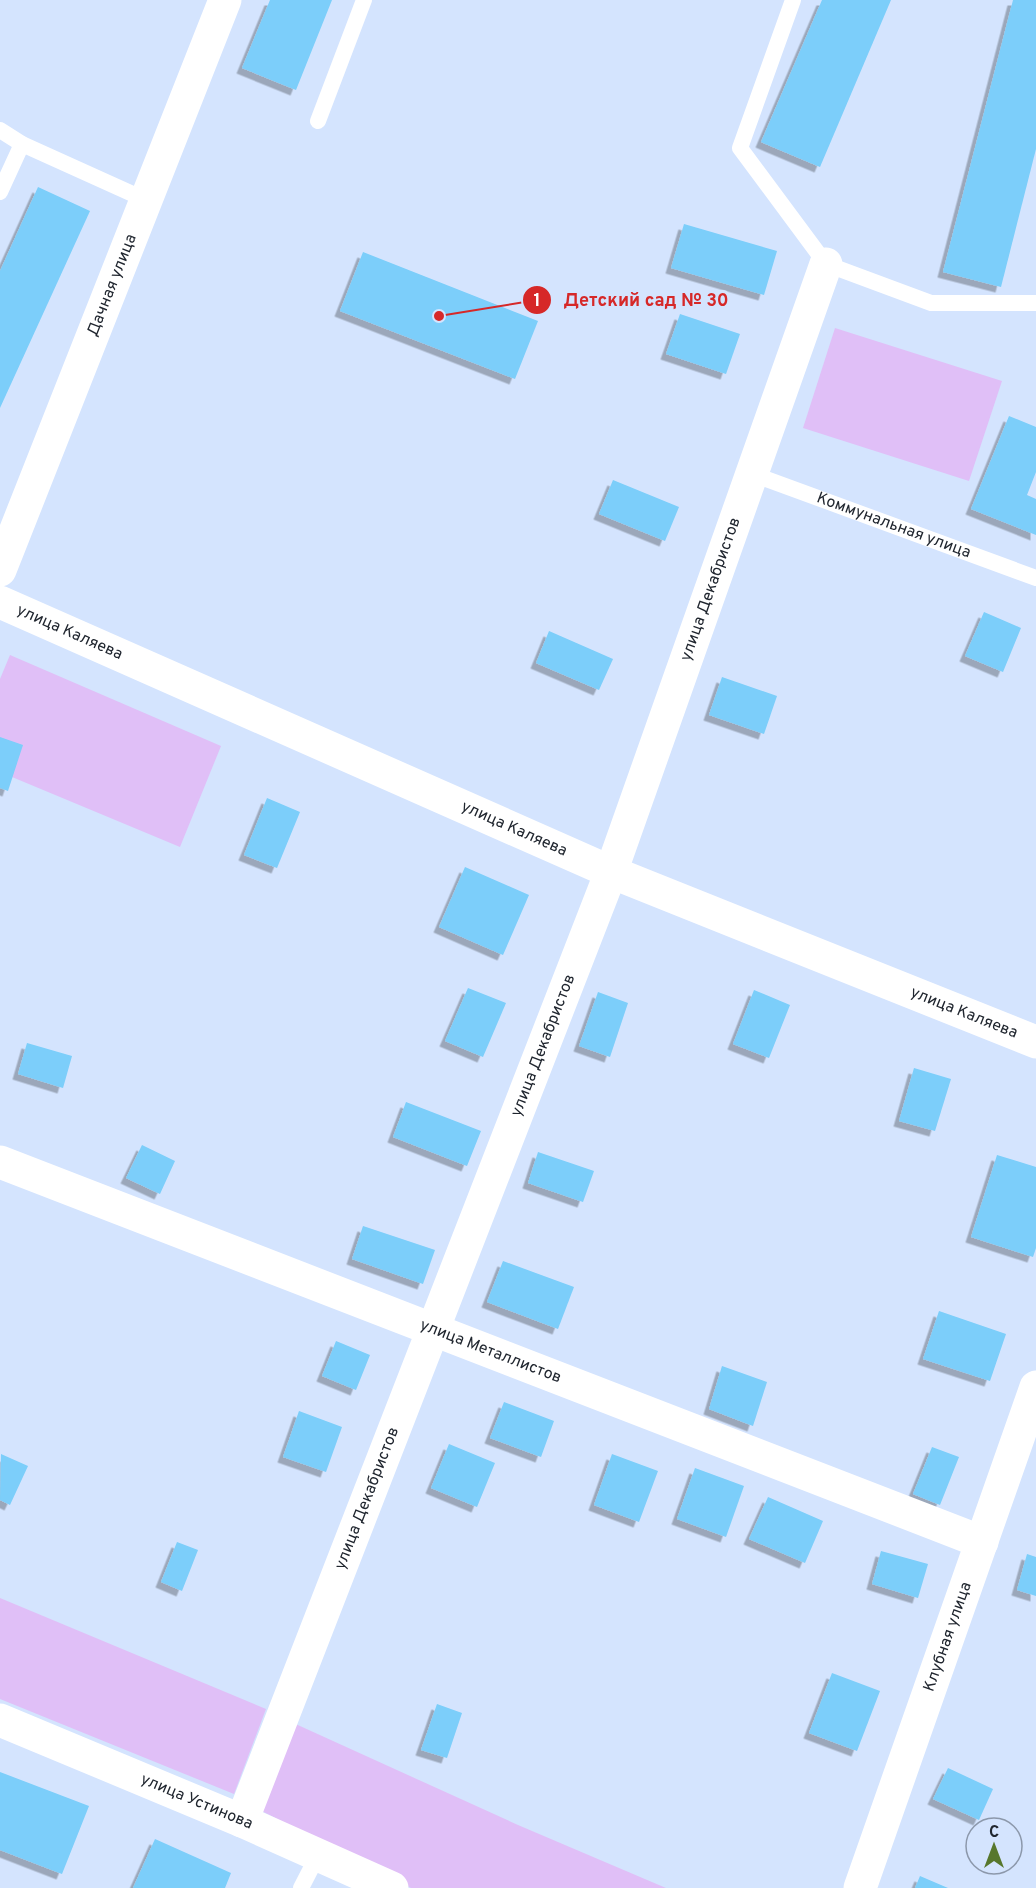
<svg xmlns="http://www.w3.org/2000/svg" width="1036" height="1888" font-family="Overpass,sans-serif">
<style>
.green{fill:#e0bff7}
.building{fill:#7bcefa;filter:url(#shadow)}
.lines{fill:none;stroke-linecap:round;stroke-linejoin:round}
.lane{stroke:#fff;stroke-width:16}
.street{stroke:#fff;stroke-width:33}
.secondary{stroke:#fff;stroke-width:33}
.labels{text-anchor:middle;dominant-baseline:central;stroke-width:6;stroke-linejoin:round;paint-order:stroke}
.street-label{font-size:16px;fill:#20262f;stroke:#d4e4fe}
.leader{fill:none;stroke:#d62828;stroke-width:2}
.callout-dot{fill:#d62828;stroke:#d4e4fe;stroke-width:2}
.mark-label{font-size:18px;text-anchor:middle;font-weight:bold;fill:#fff}
.callout-label{font-size:18px;text-anchor:middle;font-weight:bold;fill:#d62828;stroke:#d4e4fe;stroke-width:6;stroke-linejoin:round;paint-order:stroke}
</style>
<defs>
<filter id="shadow"><feDropShadow dx="-5.5" dy="5.5" stdDeviation="0" flood-color="#0004"/></filter>
</defs>
<rect width="100%" height="100%" fill="#d4e4fe"/>
<!-- green -->
<g class="green">
<polygon points="835,328 1002,381 969,481 803,428"/>
<polygon points="10,655 221,746 180,847 0,772 0,679"/>
<polygon points="0,1598 266,1709 234,1794 0,1699"/>
<polygon points="289,1721 518,1825 666,1888 411,1888 254,1807"/>
</g>
<!-- building -->
<g class="building">
<polygon points="270,0 332,0 296,90 242,68"/>
<polygon points="822,0 891,0 820,167 761,142"/>
<polygon points="1013,0 1036,0 1036,149 1001,287 943,272"/>
<polygon points="38,187 90,211 0,408 0,271"/>
<polygon points="684,224 777,251 764,295 671,268"/>
<polygon points="363,252 538,321 515,379 340,311"/>
<polygon points="680,314 740,334 726,374 666,354"/>
<polygon points="1009,416 1036,427 1036,472 1027,495 1036,499 1036,535 971,509"/>
<polygon points="613,480 679,507 665,541 599,514"/>
<polygon points="984,612 1021,628 1003,672 965,656"/>
<polygon points="549,631 613,659 599,690 536,663"/>
<polygon points="722,677 777,696 764,734 709,715"/>
<polygon points="0,737 23,745 8,791 0,788"/>
<polygon points="267,798 300,812 277,868 244,855"/>
<polygon points="465,867 529,895 503,955 439,927"/>
<polygon points="468,988 506,1003 483,1057 445,1041"/>
<polygon points="754,990 790,1005 769,1058 733,1044"/>
<polygon points="598,992 628,1003 610,1057 579,1046"/>
<polygon points="27,1043 72,1056 63,1088 18,1074"/>
<polygon points="914,1068 951,1079 935,1131 899,1121"/>
<polygon points="406,1102 481,1131 467,1166 393,1137"/>
<polygon points="142,1145 175,1161 160,1194 126,1178"/>
<polygon points="538,1152 594,1171 583,1202 528,1183"/>
<polygon points="997,1155 1036,1167 1036,1248 1033,1257 971,1237"/>
<polygon points="363,1226 435,1250 423,1284 352,1259"/>
<polygon points="503,1261 574,1287 558,1329 487,1302"/>
<polygon points="939,1311 1006,1334 990,1381 923,1359"/>
<polygon points="336,1341 370,1355 356,1390 322,1376"/>
<polygon points="722,1366 767,1382 753,1426 709,1409"/>
<polygon points="504,1402 554,1421 541,1457 490,1438"/>
<polygon points="299,1411 342,1427 326,1472 283,1457"/>
<polygon points="449,1444 495,1463 477,1507 431,1488"/>
<polygon points="932,1447 959,1457 940,1505 913,1494"/>
<polygon points="1,1454 28,1466 10,1505 0,1500"/>
<polygon points="612,1454 658,1471 639,1522 594,1505"/>
<polygon points="695,1468 744,1486 726,1537 677,1519"/>
<polygon points="768,1497 823,1521 805,1563 749,1539"/>
<polygon points="177,1542 198,1550 182,1591 161,1582"/>
<polygon points="881,1551 928,1564 918,1598 872,1584"/>
<polygon points="1027,1554 1036,1557 1036,1596 1017,1590"/>
<polygon points="832,1673 880,1691 857,1751 809,1733"/>
<polygon points="437,1704 462,1713 447,1758 421,1750"/>
<polygon points="948,1768 993,1789 979,1820 933,1799"/>
<polygon points="0,1772 89,1806 62,1874 0,1850"/>
<polygon points="155,1839 231,1873 225,1888 133,1888"/>
<polygon points="920,1876 948,1888 915,1888"/>
</g>
<g class="lines">
<!-- lane -->
<g class="lane">
<polyline points="793,0 740,148 826,264 931,303 1036,303"/>
<polyline points="318,121 364,0"/>
<polyline points="0,130 22,144 146,200"/>
<polyline points="0,192 22,144"/>
<path id="s1" d="M750,473L1036,578"/>
<polyline points="301,1888 318,1855"/>
</g>
<!-- street -->
<g class="street">
<path id="s2" d="M0,570L225,0"/>
<path id="s3" d="M0,1162L982,1542"/>
<path id="s4" d="M242,1821L611,872L826,264"/>
<path id="s5" d="M860,1888L1036,1387"/>
</g>
<!-- secondary -->
<g class="secondary">
<path id="s6" d="M0,602L611,872L1036,1042"/>
<path id="s7" d="M0,1720L242,1821L392,1888"/>
</g>
</g>
<g class="labels">
<!-- street labels -->
<g class="street-label">
<text stroke="none"><textPath href="#s2" startOffset="306">Дачная улица</textPath></text>
<text stroke="none"><textPath href="#s1" startOffset="153">Коммунальная улица</textPath></text>
<text stroke="none"><textPath href="#s4" startOffset="1318">улица Декабристов</textPath></text>
<text stroke="none"><textPath href="#s6" startOffset="76">улица Каляева</textPath></text>
<text stroke="none"><textPath href="#s6" startOffset="562">улица Каляева</textPath></text>
<text stroke="none"><textPath href="#s6" startOffset="1048">улица Каляева</textPath></text>
<text stroke="none"><textPath href="#s4" startOffset="832">улица Декабристов</textPath></text>
<text stroke="none"><textPath href="#s3" startOffset="526">улица Металлистов</textPath></text>
<text stroke="none"><textPath href="#s4" startOffset="346">улица Декабристов</textPath></text>
<text stroke="none"><textPath href="#s5" startOffset="266">Клубная улица</textPath></text>
<text stroke="none"><textPath href="#s7" startOffset="213">улица Устинова</textPath></text>
</g>
</g>
<!-- callouts -->
<path class="leader" d="M439 316L537 300"/>
<g class="callout-dot">
<circle cx="439" cy="316" r="6"/>
<circle cx="537" cy="300" r="15"/>
</g>
<g class="mark-label">
<text x="537" y="306">1</text>
</g>
<g class="callout-label">
<text x="646" y="306">Детский сад № 30</text>
</g>
<!-- north arrow -->
<g transform="translate(994 1846)"><circle r="28" fill="#d4e4fe" stroke="#8c98ab" stroke-width="1.5"/>
<path d="M0-4.5L10 22L0 15L-10 22Z" fill="#57772d"/>
<text y="-9" font-size="16" font-weight="bold" text-anchor="middle" fill="#20262f">С</text>
</g>
</svg>
